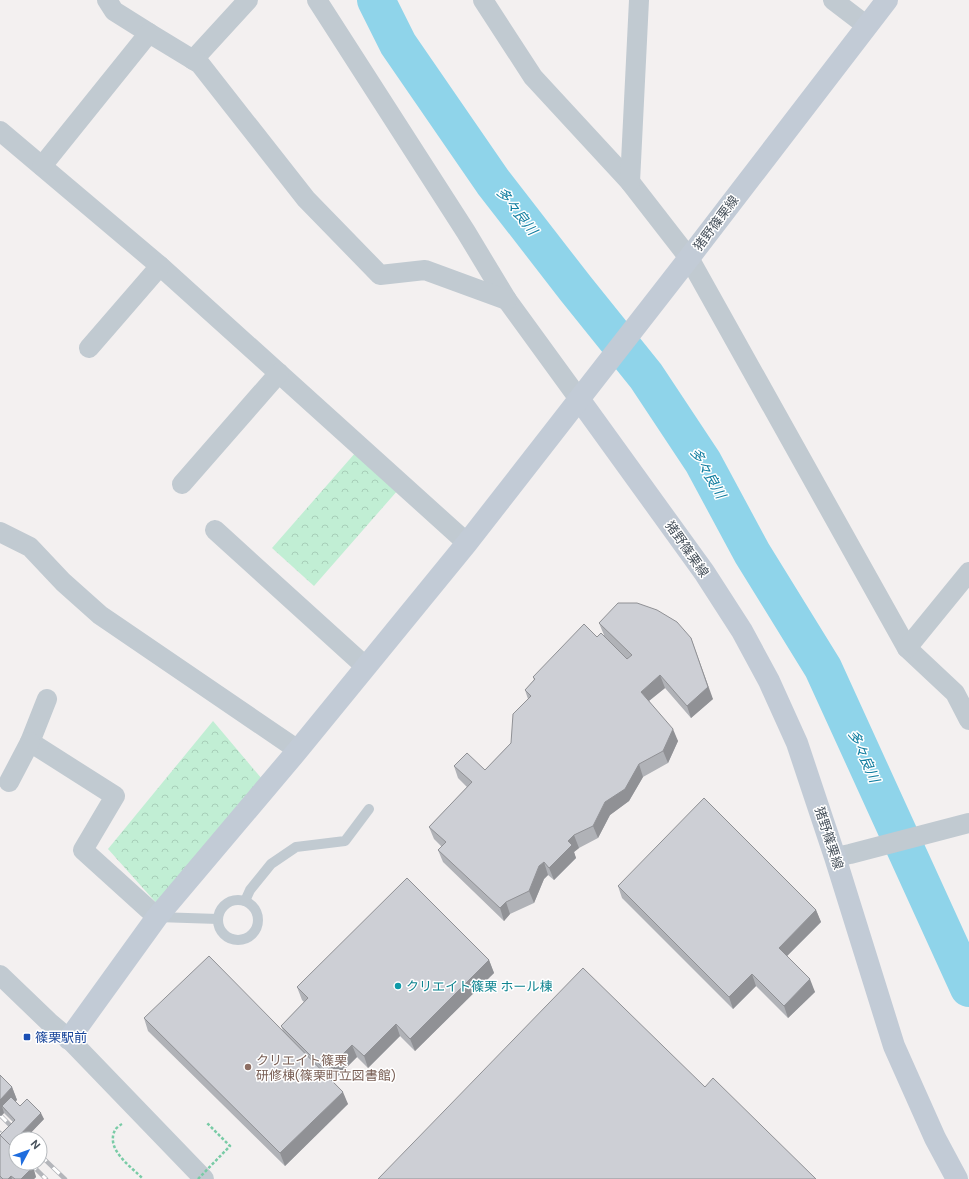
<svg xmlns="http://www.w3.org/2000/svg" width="969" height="1179" font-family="'DM Sans','Noto Sans JP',sans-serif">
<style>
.forest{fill:url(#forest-crowns)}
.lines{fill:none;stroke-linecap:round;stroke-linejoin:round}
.river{stroke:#8fd4ea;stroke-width:38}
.path{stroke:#79cba6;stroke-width:2.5;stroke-dasharray:3 2;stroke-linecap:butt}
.lane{stroke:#c1cad1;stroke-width:10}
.street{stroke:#c1cad1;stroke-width:20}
.secondary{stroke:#c2cbd6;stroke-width:22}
.rail-casing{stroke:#b3b5ba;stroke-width:4.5}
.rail{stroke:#fff;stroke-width:3;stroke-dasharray:9;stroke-linecap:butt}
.path-bridge{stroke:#79cba6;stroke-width:2.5;stroke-dasharray:3 2;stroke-linecap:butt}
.wall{fill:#b0b2b7}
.shaded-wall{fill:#909195}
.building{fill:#cdcfd5;stroke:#909195}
.culture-dot{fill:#0f9aa8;stroke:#fff;stroke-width:1.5}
.transit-dot{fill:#1a4fb4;stroke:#fff;stroke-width:1.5}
.education-dot{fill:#8d6e63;stroke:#fff;stroke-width:1.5}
.labels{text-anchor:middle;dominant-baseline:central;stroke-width:3;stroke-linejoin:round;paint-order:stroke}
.street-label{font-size:13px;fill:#49535d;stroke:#fff}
.culture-label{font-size:13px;fill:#0d838f;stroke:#fff;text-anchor:start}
.transit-label{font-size:13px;fill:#164399;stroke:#fff;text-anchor:start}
.education-label{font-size:13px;fill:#785e54;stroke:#fff;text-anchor:start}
.water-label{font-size:14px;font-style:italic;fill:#117ea0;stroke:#fff}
</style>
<defs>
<pattern id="forest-crowns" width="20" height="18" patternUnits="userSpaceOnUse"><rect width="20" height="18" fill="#c1eed4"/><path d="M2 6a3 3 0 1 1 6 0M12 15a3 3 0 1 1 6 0" fill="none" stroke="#a7ceb8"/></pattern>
</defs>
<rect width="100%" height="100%" fill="#f3f0f0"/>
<!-- forest -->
<g class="forest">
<polygon points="356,452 398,490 314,586 272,548"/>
<polygon points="213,721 262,779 159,906 108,849"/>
</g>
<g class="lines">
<!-- river -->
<polyline class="river" points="376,0 398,44 493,182 576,289 646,376 703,462 752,553 823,668 969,988"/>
<!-- path -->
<path class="path" d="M122,1124C120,1125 116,1128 115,1130C105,1150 132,1167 143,1179"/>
<!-- lane -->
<g class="lane">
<circle cx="238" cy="920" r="20"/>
<polyline points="245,901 250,890 271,864 296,847 345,841 369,809"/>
<polyline points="157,917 218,919"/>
</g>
<!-- street -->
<g class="street">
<polyline points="107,0 114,11 149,33"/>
<polyline points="317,0 466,232 507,300 579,399"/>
<polyline points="483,0 533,77 630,182 689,258 907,648 955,693 969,720"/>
<polyline points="833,0 867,26"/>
<polyline points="193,60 248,0"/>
<polyline points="0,131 160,266 467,543"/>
<polyline points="42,166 149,33 200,64 306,199 380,275 425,270 507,300"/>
<polyline points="630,182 639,0"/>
<polyline points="89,348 160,266"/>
<polyline points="182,484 279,373"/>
<polyline points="215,530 366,667"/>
<polyline points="0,532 30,547 63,582 100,615 298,750"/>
<polyline points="907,648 969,572"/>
<polyline points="47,699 30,742 115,796 83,850 157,917"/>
<polyline points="9,782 30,742"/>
<polyline points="835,857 850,854 969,823"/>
<polyline points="0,975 49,1022 69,1039 204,1179"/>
</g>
<!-- secondary -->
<g class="secondary">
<polyline points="579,399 704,572 742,631 769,681 797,743 835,857 894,1046 935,1138 957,1179"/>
<polyline points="69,1039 157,917 298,750 467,543 689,258 887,0"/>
</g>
<!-- rail casing -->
<g class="rail-casing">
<g id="rail">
<polyline points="0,1115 24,1139"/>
<polyline points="0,1133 16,1149"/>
<polyline points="40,1155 65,1179"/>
<polyline points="30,1163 46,1179"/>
</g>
</g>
<!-- rail -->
<use href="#rail" class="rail"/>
<!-- path-bridge -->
<polyline class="path-bridge" points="198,1179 230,1146 207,1123"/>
</g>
<!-- wall -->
<g class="wall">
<polygon points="599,623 713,699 691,718 665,688 649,701 678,741 668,763 643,777 629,801 610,815 598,838 579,848 574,852 576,858 554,880 548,875 544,879 534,903 510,914 504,921 443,862 438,850 442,847 434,839 429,827 467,787 458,778 454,766 485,770 511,743 528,699 525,690 534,680 533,677 597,637 604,635"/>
<polygon points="618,886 816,910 821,922 787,956 815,992 788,1018 756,986 733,1009 622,898"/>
<polygon points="489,960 494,973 415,1051 400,1036 368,1068 357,1057 333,1081 348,1104 285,1166 148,1031 144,1018 283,1031 281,1026 304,1002 302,1000 297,987"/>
<polygon points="0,1075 12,1087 17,1100 15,1101 20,1106 44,1119 15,1149 33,1167 36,1177 34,1179 0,1179 0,1135 13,1122 4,1113 1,1116 0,1116"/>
</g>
<!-- shaded-wall -->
<g class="shaded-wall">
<polygon points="691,638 713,699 691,718 687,706"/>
<polygon points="660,675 665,688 645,704 641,692"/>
<polygon points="673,729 678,741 668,763 663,751"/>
<polygon points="639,764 643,777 629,801 610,815 598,838 593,826 605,802"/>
<polygon points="574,835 579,848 574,852 576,858 554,880 549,868 568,841"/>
<polygon points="544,862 548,875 544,879 534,903 529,891 539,866"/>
<polygon points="506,902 510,914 504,921 500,908"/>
<polygon points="816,910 821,922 783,960 779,948"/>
<polygon points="489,960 494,973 415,1051 410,1039"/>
<polygon points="752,974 756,986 733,1009 729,997"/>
<polygon points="810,979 815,992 788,1018 784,1006"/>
<polygon points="396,1024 400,1036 368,1068 364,1056"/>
<polygon points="352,1045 357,1057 331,1083 326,1071"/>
<polygon points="12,1087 17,1100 6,1111 2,1106 4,1113 1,1116 0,1115 0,1100"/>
<polygon points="343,1092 348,1104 285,1166 280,1153"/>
<polygon points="41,1113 44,1119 25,1139 16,1139 16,1148 12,1152 9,1146"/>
<polygon points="33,1167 36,1177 34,1179 21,1179"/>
<polygon points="11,1176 12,1179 8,1179"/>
</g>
<!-- building -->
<g class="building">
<polygon points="618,603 637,603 657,610 677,622 691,638 708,687 687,706 660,675 641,692 673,729 663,751 639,764 625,789 605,802 593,826 574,835 568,841 572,845 549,868 544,862 539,866 529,891 506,902 500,908 438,850 446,842 429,827 472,782 454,766 467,753 485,770 511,743 513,714 531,696 525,690 535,679 533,677 584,624 597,637 601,633 627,659 632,655 599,623"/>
<polygon points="704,798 816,910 779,948 810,979 784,1006 752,974 729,997 618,886"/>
<polygon points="407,878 489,960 410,1039 396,1024 364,1056 352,1045 326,1071 281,1026 308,998 297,987"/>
<polygon points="209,956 343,1092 280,1153 144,1018"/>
<polygon points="583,968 705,1087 713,1078 816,1179 378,1179"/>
<polygon points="0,1075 12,1087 0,1100"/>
<polygon points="11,1097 20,1106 27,1099 41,1113 10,1145 0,1135 15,1120 2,1106"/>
<polygon points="0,1135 16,1151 16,1163 29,1163 33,1167 21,1179 15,1179 11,1176 8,1179 3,1179 0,1176"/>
</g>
<!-- markers -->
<circle class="culture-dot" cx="398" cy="986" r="4"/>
<rect class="transit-dot" x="23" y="1033" width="8" height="8" rx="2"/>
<circle class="education-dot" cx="248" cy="1067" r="4"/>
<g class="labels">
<!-- street labels -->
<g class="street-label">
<text transform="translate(716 223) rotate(-53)">猪野篠栗線</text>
<text transform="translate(687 549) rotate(55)">猪野篠栗線</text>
<text transform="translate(829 838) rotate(72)">猪野篠栗線</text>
</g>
<!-- culture labels -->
<g class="culture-label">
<text x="406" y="986">クリエイト篠栗 ホール棟</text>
</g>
<!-- transit labels -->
<g class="transit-label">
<text x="35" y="1037">篠栗駅前</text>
</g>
<!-- education labels -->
<g class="education-label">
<text x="256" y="1060">クリエイト篠栗<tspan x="256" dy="15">研修棟(篠栗町立図書館)</tspan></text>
</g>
<!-- water labels -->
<g class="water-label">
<text transform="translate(517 211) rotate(52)">多々良川</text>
<text transform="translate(708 473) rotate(60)">多々良川</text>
<text transform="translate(864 756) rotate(66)">多々良川</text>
</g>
</g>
<!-- north arrow -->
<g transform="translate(28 1151) rotate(49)"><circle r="19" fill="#ffffff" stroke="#b6babe"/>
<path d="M0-3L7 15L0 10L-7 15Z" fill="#1f6dde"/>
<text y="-6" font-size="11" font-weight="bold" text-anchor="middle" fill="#49535d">N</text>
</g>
</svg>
